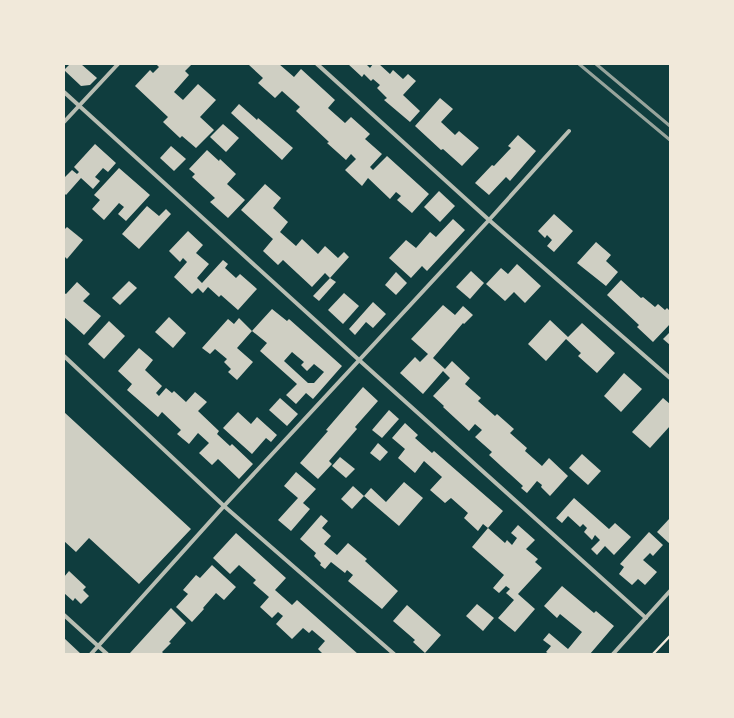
<svg xmlns="http://www.w3.org/2000/svg" width="734" height="718" font-family="Ubuntu,sans-serif">
<style>
.building{fill:#cfcfc3;fill-rule:evenodd}
.lines{fill:none;stroke-linecap:round;stroke-linejoin:round}
.path{stroke:#f1e9da;stroke-width:2.5}
.minor{stroke:#b8beb3;stroke-width:4}
.rail{stroke:#97a49c;stroke-width:3}
</style>
<rect width="100%" height="100%" fill="#0f3d3e"/>
<!-- building -->
<g class="building">
<polygon points="70,64 81,64 97,78 90,85 81,86 64,70"/>
<polygon points="156,64 192,64 185,71 189,75 174,92 183,100 198,84 216,100 200,117 214,130 196,148 182,136 180,138 163,122 168,117 135,86 150,70 153,73 159,67"/>
<polygon points="249,64 279,64 294,77 301,69 335,100 328,108 345,123 351,117 370,134 365,139 382,154 370,167 373,170 387,156 429,194 412,213 397,200 401,196 396,192 390,199 368,178 362,186 345,170 356,159 351,154 346,160 327,143 329,142 296,111 300,107 282,91 275,98 258,83 263,78 249,65"/>
<polygon points="348,64 366,64 370,68 373,64 379,64 390,74 393,70 403,79 408,74 416,81 403,95 420,111 410,122 384,100 387,98 377,88 380,85 373,79 371,81 364,74 362,77"/>
<polygon points="440,98 453,109 441,122 455,135 459,131 479,148 462,166 443,149 441,150 415,126"/>
<polygon points="239,104 257,120 258,118 293,148 282,160 231,113"/>
<polygon points="223,124 239,138 226,152 210,137"/>
<polygon points="518,135 536,151 510,181 506,177 489,195 475,183 492,165 494,166 511,148 508,146"/>
<polygon points="95,144 116,163 108,172 103,168 95,177 100,181 93,189 81,178 66,195 64,193 64,178 72,170 77,174 79,172 74,167"/>
<polygon points="171,146 186,159 174,171 160,158"/>
<polygon points="207,150 219,161 220,159 236,174 227,184 245,200 228,218 210,202 215,198 192,177 195,174 189,169"/>
<polygon points="119,168 150,195 126,221 118,214 124,207 119,203 104,220 92,209 100,200 94,195"/>
<polygon points="265,184 281,198 273,208 288,222 280,232 296,246 302,239 318,254 325,246 338,258 344,252 349,257 330,278 325,273 312,287 283,260 278,265 263,251 273,239 241,210"/>
<polygon points="439,191 455,206 440,222 424,207"/>
<polygon points="147,206 159,216 166,209 171,214 139,249 122,234"/>
<polygon points="554,214 573,231 554,252 547,246 552,240 547,235 545,238 538,231"/>
<polygon points="453,219 465,230 427,271 422,266 411,278 389,258 406,240 416,248 430,232 436,237"/>
<polygon points="67,227 83,240 67,259 64,256 64,230"/>
<polygon points="188,231 203,245 196,253 209,264 197,278 202,283 223,260 228,264 225,268 236,278 240,274 257,289 238,310 221,295 219,297 208,287 203,293 198,288 192,294 174,277 187,262 183,258 180,262 169,251"/>
<polygon points="596,242 611,255 606,261 618,272 606,286 577,263"/>
<polygon points="517,264 541,286 525,303 514,292 505,301 486,284 501,268 508,274"/>
<polygon points="471,271 484,283 470,299 456,287"/>
<polygon points="396,272 407,283 396,295 385,285"/>
<polygon points="330,278 336,282 319,301 313,296"/>
<polygon points="621,280 641,298 643,297 655,307 658,304 665,310 667,308 670,311 670,324 653,342 637,327 639,325 607,295"/>
<polygon points="129,281 137,288 120,305 112,298"/>
<polygon points="77,282 90,294 83,301 101,316 84,335 64,317 64,293 66,294"/>
<polygon points="344,293 359,306 343,324 328,310"/>
<polygon points="373,302 386,314 373,328 366,322 355,335 349,329"/>
<polygon points="443,305 455,315 463,306 473,315 464,324 463,323 433,358 445,369 452,361 470,378 465,384 481,398 478,401 495,416 497,414 514,429 510,433 527,448 525,451 542,466 549,458 568,476 550,496 541,487 542,485 537,481 527,493 521,488 523,486 489,455 492,452 475,437 482,430 475,424 469,431 443,407 444,406 433,396 450,378 443,371 423,394 400,373 415,357 420,362 428,354 411,339"/>
<path d="M272,309L287,321L289,319L342,366L313,399L306,393L296,404L286,395L297,384L260,351L267,343L252,331ZM292,352L304,362L301,365L307,371L314,364L324,372L314,383H308L284,361Z"/>
<polygon points="169,317 186,333 173,348 155,332"/>
<polygon points="239,318 252,331 237,348 253,362 237,380 228,372 231,369 224,362 227,359 215,349 210,354 202,348 228,319 234,324"/>
<polygon points="550,320 568,337 582,323 615,353 597,373 578,356 581,353 566,339 546,361 528,344"/>
<polygon points="109,321 125,336 104,359 88,344"/>
<polygon points="670,332 670,345 663,339"/>
<polygon points="139,348 153,360 145,370 162,386 156,393 159,396 166,388 172,393 174,391 186,402 195,392 207,402 198,411 219,431 217,434 230,446 232,444 253,464 239,479 218,459 212,465 199,453 209,443 198,433 189,444 177,434 181,430 162,412 158,417 127,390 132,384 118,371"/>
<polygon points="624,373 642,389 621,412 604,396"/>
<polygon points="363,387 378,401 355,427 357,429 329,461 332,464 318,479 300,463 328,431 326,430"/>
<polygon points="280,398 298,414 287,426 269,410"/>
<polygon points="663,398 670,404 670,426 650,448 632,432"/>
<polygon points="389,410 399,419 382,438 372,430"/>
<polygon points="64,412 191,529 139,584 89,538 76,552 64,541"/>
<polygon points="238,412 251,424 257,417 277,435 271,442 266,438 252,454 223,428"/>
<polygon points="405,423 418,435 415,438 432,453 434,451 503,511 488,528 483,524 478,531 464,518 468,513 451,498 445,503 430,490 442,477 424,461 415,473 398,458 405,449 392,438"/>
<polygon points="378,443 388,452 380,461 370,453"/>
<polygon points="582,454 601,471 588,485 569,468"/>
<polygon points="340,457 355,469 346,478 332,466"/>
<polygon points="296,472 316,489 303,503 310,509 291,531 278,520 298,498 284,486"/>
<polygon points="404,482 423,498 399,526 364,496 371,488 386,502"/>
<polygon points="353,486 364,496 352,509 341,499"/>
<polygon points="574,498 609,529 615,523 631,537 614,555 605,546 597,555 591,549 600,540 595,535 592,540 584,532 587,528 583,524 580,527 568,516 562,523 556,518"/>
<polygon points="321,515 328,521 322,528 331,536 324,544 337,555 348,543 367,559 365,561 398,591 382,609 348,581 353,575 347,570 345,573 331,562 325,569 320,565 321,563 314,556 316,553 300,539"/>
<polygon points="670,518 670,544 657,532"/>
<polygon points="518,525 535,540 526,549 538,559 535,562 542,568 518,594 535,609 515,632 498,618 514,600 506,593 510,589 506,586 499,593 493,588 504,575 472,547 488,528 505,543 507,540 512,545 517,538 511,533"/>
<polygon points="649,532 663,545 653,556 650,553 643,560 657,572 645,585 638,579 632,585 619,574 624,567 620,564"/>
<polygon points="236,533 286,578 275,590 292,605 297,600 358,654 323,654 318,649 325,641 312,630 309,633 303,628 292,639 276,624 283,616 278,612 272,618 260,607 269,597 253,583 256,580 239,565 230,574 213,558"/>
<polygon points="212,565 236,587 224,600 216,593 203,608 204,609 192,622 176,607 188,594 183,590 196,575 200,578"/>
<polygon points="69,571 86,587 83,590 89,596 81,604 75,598 73,601 64,593 64,577"/>
<polygon points="562,586 594,613 596,611 614,626 590,654 549,654 546,652 551,646 543,640 549,633 568,649 582,632 560,614 557,618 544,606"/>
<polygon points="477,604 494,618 483,631 466,616"/>
<polygon points="407,605 441,635 425,653 413,642 415,640 393,621"/>
<polygon points="171,608 186,623 169,642 171,643 162,652 164,654 131,654 130,653"/>
<polygon points="64,638 81,654 64,654"/>
</g>
<g class="lines">
<!-- path -->
<polyline class="path" points="653,654 670,636"/>
<!-- minor -->
<g class="minor">
<polyline points="317,64 489,220 670,378"/>
<polyline points="64,92 359,360 646,618"/>
<polyline points="64,122 118,64"/>
<polyline points="64,356 224,506 394,654"/>
<polyline points="64,615 107,654"/>
<polyline points="91,654 224,506 489,220 569,131"/>
<polyline points="613,654 670,591"/>
</g>
<!-- rail -->
<g class="rail">
<polyline points="579,64 670,140"/>
<polyline points="596,64 670,126"/>
</g>
</g>
<!-- border -->
<rect width="734" height="718" fill="none" stroke="#f1e9da" stroke-width="130"/>
</svg>
